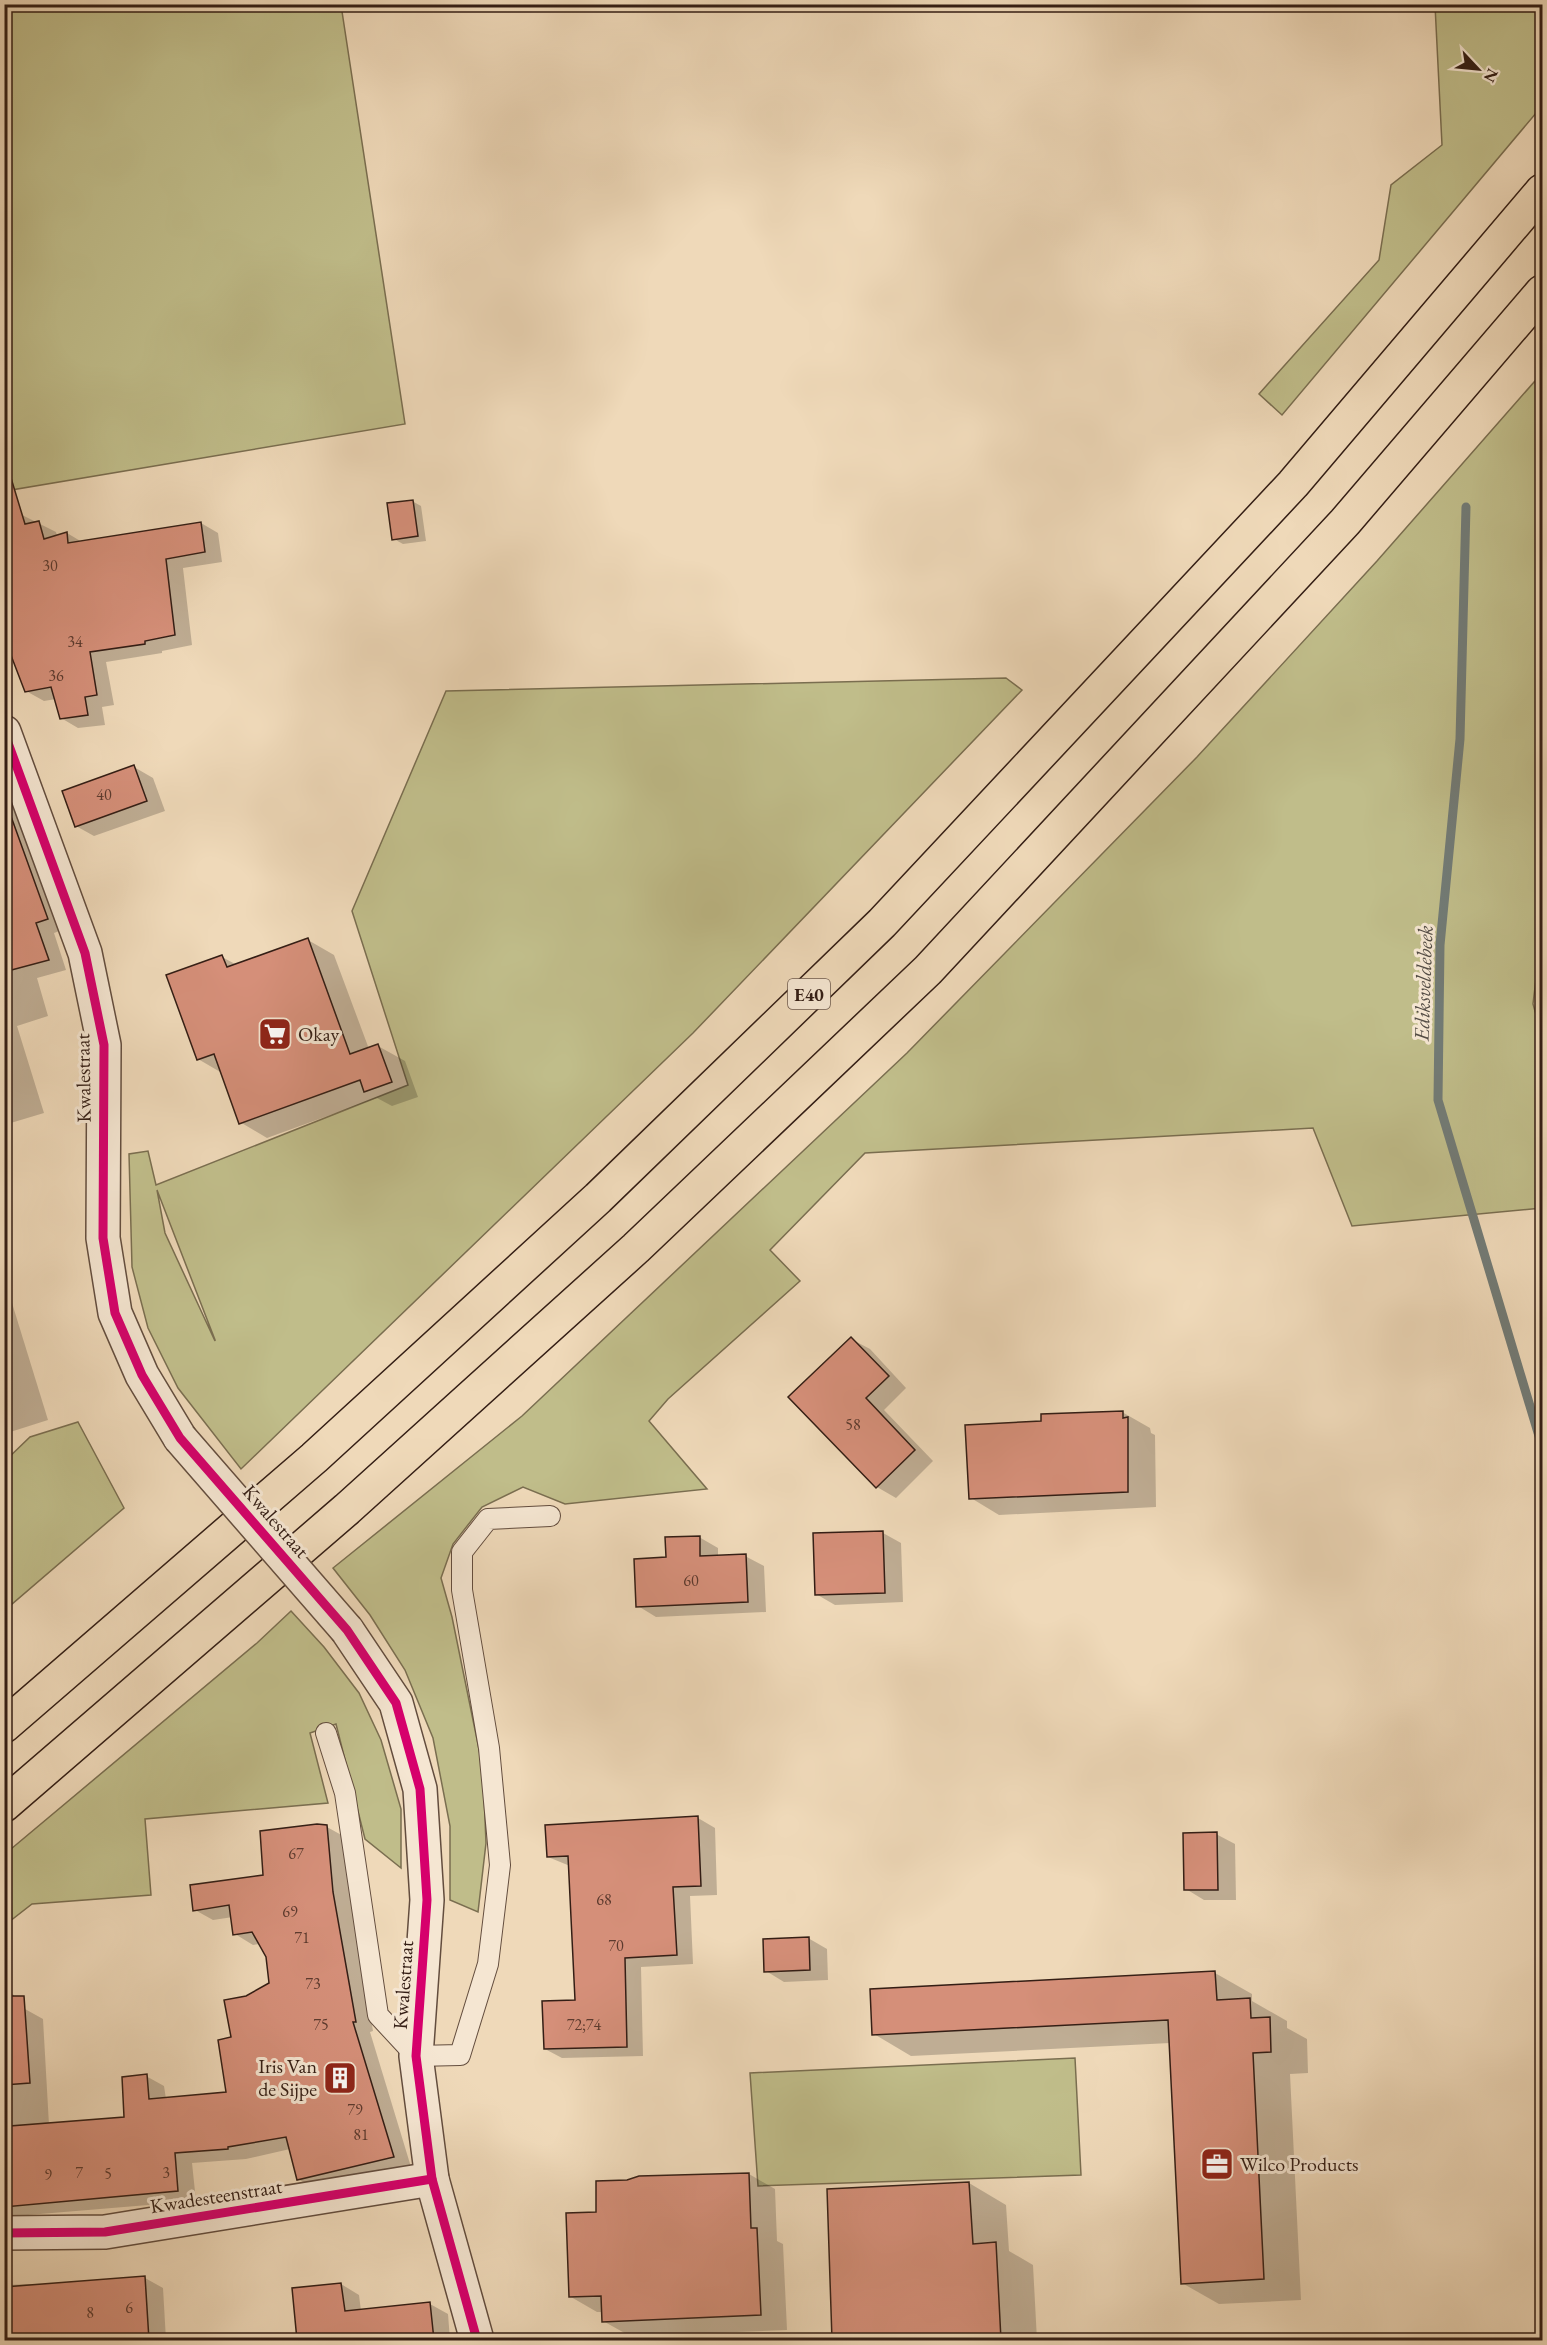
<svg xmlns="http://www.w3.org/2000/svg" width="1547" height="2345" font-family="'EB Garamond',serif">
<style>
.green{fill:#c0bd8a;stroke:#7a6e50;stroke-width:1.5;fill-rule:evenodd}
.shadow{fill:#0003}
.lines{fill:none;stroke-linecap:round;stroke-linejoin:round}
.stream{stroke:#727b76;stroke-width:9}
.building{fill:#d58f79;stroke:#341e15;stroke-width:1.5}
.service-casing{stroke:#634d3e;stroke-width:22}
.minor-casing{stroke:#634d3e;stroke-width:36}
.tertiary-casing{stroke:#634d3e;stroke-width:36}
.motorway-casing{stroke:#341e15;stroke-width:36}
.service{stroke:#f5e6d2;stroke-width:20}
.minor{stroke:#f5e6d2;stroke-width:33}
.tertiary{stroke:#f5e6d2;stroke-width:33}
.motorway{stroke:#efd9b9;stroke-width:33}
.tertiary-bridge-casing{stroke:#634d3e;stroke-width:36;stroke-linecap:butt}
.tertiary-bridge{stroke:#f5e6d2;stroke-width:33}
.cycleway-casing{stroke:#f5e6d2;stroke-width:13}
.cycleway{stroke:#d6006c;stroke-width:9}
.labels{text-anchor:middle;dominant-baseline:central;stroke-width:6;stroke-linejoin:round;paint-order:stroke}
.number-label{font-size:16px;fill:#5c3a2e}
.shield{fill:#f5e6d2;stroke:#6e5a4e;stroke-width:1.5}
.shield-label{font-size:18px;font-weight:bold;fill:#341e15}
.poi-label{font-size:20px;fill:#341e15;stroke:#f5e6d2;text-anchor:start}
.street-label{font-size:20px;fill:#341e15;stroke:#f5e6d2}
.water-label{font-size:21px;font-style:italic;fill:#534c45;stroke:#f5e6d2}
</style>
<rect width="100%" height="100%" fill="#efd9b9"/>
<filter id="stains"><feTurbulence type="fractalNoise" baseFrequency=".00333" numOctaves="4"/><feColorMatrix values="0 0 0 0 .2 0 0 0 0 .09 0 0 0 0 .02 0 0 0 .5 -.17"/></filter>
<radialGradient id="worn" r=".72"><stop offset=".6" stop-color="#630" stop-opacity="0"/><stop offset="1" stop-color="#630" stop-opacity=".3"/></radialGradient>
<!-- green -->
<g class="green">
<polygon points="5,5 341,5 405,424 5,491"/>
<polygon points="1435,5 1542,5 1542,106 1282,415 1259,394 1379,260 1391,185 1442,145"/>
<polygon points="1542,373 1542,929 1533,1004 1542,1036 1542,1208 1352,1226 1313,1128 865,1153 770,1250 800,1281 668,1399 649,1421 707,1489 565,1504 523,1487 482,1507 453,1544 441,1578 452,1617 483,1769 486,1843 478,1912 450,1900 450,1826 433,1738 405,1670 370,1615 333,1568 522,1416 907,1053 1197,757 1377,561"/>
<path d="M1006,678L1022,690L693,1033L241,1469L178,1388L148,1328L132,1267L129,1154L148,1151L156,1185L408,1085L352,911L446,691ZM157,1190L215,1340V1341L165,1233Z"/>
<polygon points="78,1422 124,1508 5,1610 5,1461 30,1437"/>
<polygon points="291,1611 324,1647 359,1693 381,1740 401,1809 401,1868 365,1839 336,1724 310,1733 328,1803 145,1819 151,1895 32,1904 5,1925 5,1854 257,1643"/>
<polygon points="1075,2058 1081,2175 758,2186 750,2073"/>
</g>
<!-- shadow -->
<g class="shadow">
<polygon points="4,496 19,505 22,515 56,532 57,536 67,533 82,542 201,523 218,533 222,562 183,568 192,645 162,651 162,653 106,662 114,705 102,707 105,725 78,728 61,718 56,699 44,701 26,691"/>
<polygon points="412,501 421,506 426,541 403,544 394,539"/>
<polygon points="4,752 65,929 54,933 66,970 37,978 48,1016 17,1026 44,1113 4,1125"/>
<polygon points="134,767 153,778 165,811 94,836 76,826"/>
<polygon points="308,940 334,955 369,1049 378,1046 405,1061 418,1097 392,1106 377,1098 267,1138 240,1122 222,1073 198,1059 222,957 237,965"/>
<polygon points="4,1277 48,1420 4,1434"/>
<polygon points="851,1339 870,1349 906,1388 884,1410 933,1461 896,1498 877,1487"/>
<polygon points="1122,1412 1150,1428 1151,1433 1155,1435 1156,1507 999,1515 971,1498"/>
<polygon points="883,1533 901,1543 903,1602 835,1605 816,1594"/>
<polygon points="699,1537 718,1548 718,1557 745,1556 764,1566 766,1612 656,1617 638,1606 667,1559"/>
<polygon points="698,1818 715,1828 717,1895 690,1896 693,1964 641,1967 643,2056 562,2058 545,2049 576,2001 570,1866 548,1857"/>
<polygon points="327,1827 345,1837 351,1903 373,2031 370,2032 411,2167 316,2190 298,2179 290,2149 246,2159 192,2163 196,2201 4,2217 4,1990 14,1995 15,2009 25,2009 43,2019 49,2125 126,2118 146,2076 164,2086 166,2099 228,2094 233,2039 246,1997 270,1983 267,1957 260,1944 253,1945 235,1934 233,1917 213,1920 195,1910 265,1876"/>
<polygon points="1216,1834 1235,1844 1236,1900 1204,1900 1186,1889"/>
<polygon points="808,1938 827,1949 828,1980 784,1982 766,1971"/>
<polygon points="1215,1973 1252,1994 1252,2001 1287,2021 1287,2028 1307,2039 1308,2073 1290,2074 1301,2300 1219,2304 1182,2283 1170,2043 911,2056 874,2034"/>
<polygon points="749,2174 775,2189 777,2241 783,2244 787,2330 630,2336 603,2321 603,2312 597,2312 571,2297 598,2213"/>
<polygon points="969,2183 1006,2205 1009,2251 1033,2265 1037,2340 834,2340 828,2190"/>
<polygon points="145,2278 163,2288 166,2340 4,2340 4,2285 30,2284 36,2287"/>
<polygon points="341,2284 359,2295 361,2311 430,2304 448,2314 450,2340 312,2340 307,2288"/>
</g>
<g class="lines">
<!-- stream -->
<polyline class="stream" points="1466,507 1460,739 1440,945 1438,1100 1542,1446"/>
</g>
<!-- building -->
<g class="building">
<polygon points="11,478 25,524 39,521 44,539 67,532 68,543 201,522 205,552 166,559 175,635 145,641 145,644 90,652 97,695 85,697 88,715 60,719 51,687 25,692 4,637 4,479"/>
<polygon points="413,500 418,536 392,540 387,503"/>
<polygon points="134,765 147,801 75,827 62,791"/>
<polygon points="8,808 48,919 36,923 49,960 4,972 4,809"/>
<polygon points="308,938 350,1054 378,1044 392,1082 364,1092 360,1080 239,1124 214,1054 197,1060 166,975 222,955 227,967"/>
<polygon points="851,1337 889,1376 866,1398 915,1450 876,1488 788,1397"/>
<polygon points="1123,1411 1123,1418 1128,1417 1128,1492 969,1499 965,1425 1041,1421 1041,1414"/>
<polygon points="883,1531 885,1593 815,1595 813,1533"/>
<polygon points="700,1536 700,1556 746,1554 748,1602 636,1607 634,1559 666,1557 665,1537"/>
<polygon points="698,1816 701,1886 673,1887 677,1955 625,1958 627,2047 544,2049 542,2001 575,2000 568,1856 547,1857 545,1825"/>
<polygon points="317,1824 327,1825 333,1892 356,2022 353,2022 394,2157 297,2180 286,2137 228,2147 228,2149 175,2153 178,2191 4,2207 4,2140 11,2139 10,2126 124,2117 122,2077 147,2074 149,2099 226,2092 218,2040 231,2037 224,2000 246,1996 269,1983 266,1957 252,1932 233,1935 229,1905 193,1911 190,1885 263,1875 260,1831"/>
<polygon points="1217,1832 1218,1890 1184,1890 1183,1833"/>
<polygon points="809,1937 810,1970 764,1972 763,1939"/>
<polygon points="1215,1971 1217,2000 1250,1998 1251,2018 1270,2017 1271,2052 1253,2053 1264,2279 1181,2284 1168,2020 872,2035 870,1989"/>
<polygon points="4,1996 24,1996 30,2083 4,2085"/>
<polygon points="749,2173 751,2228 757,2228 761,2315 602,2322 601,2296 569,2297 566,2213 596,2212 596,2181 627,2180 639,2176"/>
<polygon points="969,2182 973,2244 996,2242 1001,2340 832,2340 827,2189"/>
<polygon points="145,2276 149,2340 4,2340 4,2287"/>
<polygon points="341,2283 345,2311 430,2302 434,2340 297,2340 292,2288"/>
</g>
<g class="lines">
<!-- service casing -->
<g class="service-casing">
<polyline id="service" points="326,1733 345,1793 378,2015 416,2056 460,2055 488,1964 500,1865 489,1748 462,1590 462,1552 488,1519 550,1516"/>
</g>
<!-- minor casing -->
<g class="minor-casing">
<polyline id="minor" points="4,2233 105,2232 432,2179"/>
</g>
<!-- tertiary casing -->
<g class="tertiary-casing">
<g id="tertiary">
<polyline points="4,732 85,953 104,1045 103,1238 115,1313 142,1375 180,1438"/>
<polyline points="347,1630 396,1703 420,1789 427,1900 416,2056 432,2179 477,2340"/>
</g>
</g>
<!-- motorway casing -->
<g class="motorway-casing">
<g id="motorway">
<polyline points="4,1726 314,1458 598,1198 882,923 1293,484 1542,191"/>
<polyline points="4,1805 347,1509 636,1248 928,970 1345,522 1542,292"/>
</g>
</g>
<!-- service -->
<use href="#service" class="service"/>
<!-- minor -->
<use href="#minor" class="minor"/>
<!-- tertiary -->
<use href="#tertiary" class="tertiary"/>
<!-- motorway -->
<use href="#motorway" class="motorway"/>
<!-- tertiary-bridge casing -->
<g class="tertiary-bridge-casing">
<polyline id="tertiary-bridge" points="180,1438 347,1630"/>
</g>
<!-- tertiary-bridge -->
<use href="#tertiary-bridge" class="tertiary-bridge"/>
<!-- cycleway casing -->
<g class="cycleway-casing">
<g id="cycleway">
<polyline points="4,732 85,953 104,1045 103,1238 115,1313 142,1375 180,1438 347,1630 396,1703 420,1789 427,1900 416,2056 432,2179 477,2340"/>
<polyline points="4,2233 105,2232 432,2179"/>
</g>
</g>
<!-- cycleway -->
<use href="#cycleway" class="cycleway"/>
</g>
<!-- icons -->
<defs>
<g id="supermarket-square" transform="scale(1.725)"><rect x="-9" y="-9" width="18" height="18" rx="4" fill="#8f2418" stroke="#f5e6d2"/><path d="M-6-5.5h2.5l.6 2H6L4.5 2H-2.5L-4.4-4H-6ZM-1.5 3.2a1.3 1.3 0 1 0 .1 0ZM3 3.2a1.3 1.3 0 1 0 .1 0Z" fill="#fff"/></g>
<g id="building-square" transform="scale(1.725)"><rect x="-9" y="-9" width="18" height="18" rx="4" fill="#8f2418" stroke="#f5e6d2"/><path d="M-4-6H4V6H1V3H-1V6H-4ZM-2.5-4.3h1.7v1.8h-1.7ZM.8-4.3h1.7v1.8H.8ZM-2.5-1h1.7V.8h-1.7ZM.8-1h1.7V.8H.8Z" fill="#fff"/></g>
<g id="office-square" transform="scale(1.725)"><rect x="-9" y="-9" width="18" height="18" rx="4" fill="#8f2418" stroke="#f5e6d2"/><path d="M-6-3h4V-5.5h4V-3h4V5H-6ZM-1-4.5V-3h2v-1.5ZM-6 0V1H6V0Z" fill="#fff"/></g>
</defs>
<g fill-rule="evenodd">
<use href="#supermarket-square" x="275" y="1034"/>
<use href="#building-square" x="340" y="2078"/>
<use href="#office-square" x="1217" y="2164"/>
</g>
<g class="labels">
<!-- number labels -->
<g class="number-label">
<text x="50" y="565">30</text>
<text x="75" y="641">34</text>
<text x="56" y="675">36</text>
<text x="104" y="794">40</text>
<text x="853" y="1424">58</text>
<text x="691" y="1580">60</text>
<text x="296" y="1853">67</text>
<text x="604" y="1899">68</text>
<text x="290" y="1911">69</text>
<text x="302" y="1937">71</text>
<text x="616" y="1945">70</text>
<text x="313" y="1983">73</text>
<text x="321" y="2024">75</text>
<text x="584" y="2024">72;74</text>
<text x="355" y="2109">79</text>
<text x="361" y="2134">81</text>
<text x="79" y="2172">7</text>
<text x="166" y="2172">3</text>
<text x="108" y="2173">5</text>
<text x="48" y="2174">9</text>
<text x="129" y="2307">6</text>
<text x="90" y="2312">8</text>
</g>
<!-- shield labels -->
<rect class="shield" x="788" y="979" width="42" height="30" rx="4.5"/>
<g class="shield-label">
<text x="809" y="994">E40</text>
</g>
<!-- poi labels -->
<g class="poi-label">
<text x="298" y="1034">Okay</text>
<text x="317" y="2066" text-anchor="end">Iris Van<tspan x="317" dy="23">de Sijpe</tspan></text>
<text x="1240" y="2164">Wilco Products</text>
</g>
<!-- street labels -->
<g class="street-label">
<text transform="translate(83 1078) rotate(-91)">Kwalestraat</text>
<text transform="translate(276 1521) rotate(49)">Kwalestraat</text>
<text transform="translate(403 1985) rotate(-86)">Kwalestraat</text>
<text transform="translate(216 2196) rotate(-9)">Kwadesteenstraat</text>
</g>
<!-- water labels -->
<g class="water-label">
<text transform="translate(1423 983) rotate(-88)">Ediksveldebeek</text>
</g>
</g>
<!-- margin -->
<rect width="1547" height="2345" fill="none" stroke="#efd9b9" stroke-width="24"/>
<rect x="6" y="6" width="1535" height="2333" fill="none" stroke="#341e15" stroke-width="3"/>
<rect x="12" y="12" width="1523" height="2321" fill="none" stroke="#341e15" stroke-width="1.5"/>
<!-- north arrow -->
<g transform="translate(1478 69) rotate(116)" stroke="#f5e6d2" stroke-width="4.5" paint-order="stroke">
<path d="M0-4.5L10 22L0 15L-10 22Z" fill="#341e15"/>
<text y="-9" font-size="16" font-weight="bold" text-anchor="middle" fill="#341e15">N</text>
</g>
<rect width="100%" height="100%" filter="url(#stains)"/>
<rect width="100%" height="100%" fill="url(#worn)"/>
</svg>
